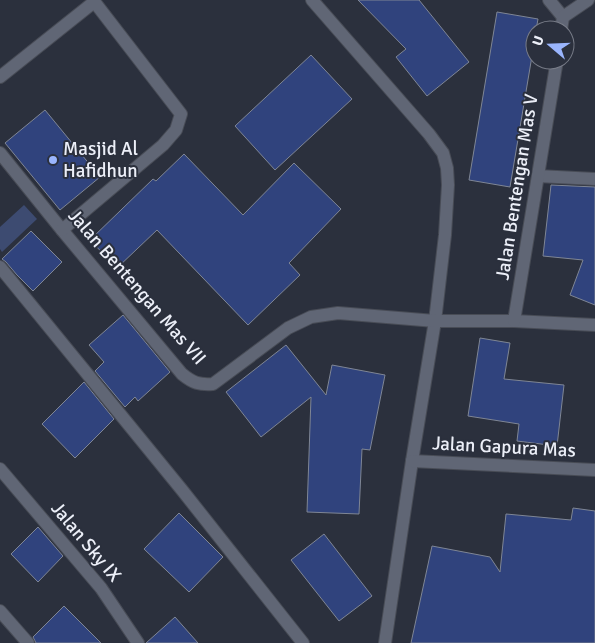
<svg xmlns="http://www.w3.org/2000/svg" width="595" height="643" font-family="Signika,sans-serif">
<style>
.green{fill:#3d4b71}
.building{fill:#30437d;stroke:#7f8695}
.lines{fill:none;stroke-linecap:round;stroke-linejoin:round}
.street-casing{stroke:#484c56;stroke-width:14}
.street{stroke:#606675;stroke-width:12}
.poi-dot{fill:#9ab5fd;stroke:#2b303d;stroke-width:2}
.labels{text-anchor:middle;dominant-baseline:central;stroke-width:4;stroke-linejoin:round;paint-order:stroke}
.poi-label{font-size:19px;fill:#eceff8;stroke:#2b303d;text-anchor:start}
.street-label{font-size:19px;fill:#eceff8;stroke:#2b303d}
</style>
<rect width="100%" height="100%" fill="#2b303d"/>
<!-- green -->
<polygon class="green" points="24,205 37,219 2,252 0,249 0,227"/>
<!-- building -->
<g class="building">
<polygon points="358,0 419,0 469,62 427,96 396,57 406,49"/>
<polygon points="497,12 538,19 536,30 535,30 535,38 510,187 469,180"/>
<polygon points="311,55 352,99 275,170 235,126"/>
<polygon points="45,110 100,177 60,210 5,143"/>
<polygon points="184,154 243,215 294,163 341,209 289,263 300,275 248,325 157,230 117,268 90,240 153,179 156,181"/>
<polygon points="551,185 595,187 595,305 570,295 583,260 543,256"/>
<polygon points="31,231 62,262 33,291 17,275 6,262 2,259"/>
<polygon points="123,315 170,372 138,401 135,397 125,407 95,371 104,362 89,345"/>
<polygon points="480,338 510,343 504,379 564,385 557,446 517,441 519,424 468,416"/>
<polygon points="286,345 326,395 332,365 385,375 370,450 362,449 359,514 307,512 311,397 261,437 226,392"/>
<polygon points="84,382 114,419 75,458 42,424"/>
<polygon points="573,508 595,511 595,643 411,643 432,546 490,557 500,572 506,514 571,520"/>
<polygon points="179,513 223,557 189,592 144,549"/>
<polygon points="38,527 63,556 38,582 11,554"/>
<polygon points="324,534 372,596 339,621 291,560"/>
<polygon points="64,606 101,643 36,643 33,637"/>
<polygon points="175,617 198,643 146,643"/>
</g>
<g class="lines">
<!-- street casing -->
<g class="street-casing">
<g id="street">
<polyline points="312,0 429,134 443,153 447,168 448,185 445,235 435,321 412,461 385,643"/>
<polyline points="549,0 563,17 561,30"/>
<polyline points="563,17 588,0"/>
<polyline points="0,77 94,2"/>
<path d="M0,153L62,230L182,374C193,383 199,385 213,384L288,328L311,317L338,313L435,321H514L595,325"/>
<polyline points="538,176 595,179"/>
<polyline points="62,230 163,145 176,130 181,114 93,0"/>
<polyline points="0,267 182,490 303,643"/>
<polyline points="514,321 557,60"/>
<polyline points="412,461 595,470"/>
<polyline points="0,469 101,588 138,643"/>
<polyline points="0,611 28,643"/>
</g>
</g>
<!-- street -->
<use href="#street" class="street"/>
</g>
<!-- markers -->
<circle class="poi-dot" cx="53" cy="160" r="5"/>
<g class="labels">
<!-- poi labels -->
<g class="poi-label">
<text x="63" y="149">Masjid Al<tspan x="63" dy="22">Hafidhun</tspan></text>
</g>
<!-- street labels -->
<g class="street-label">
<text transform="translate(517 187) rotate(-81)">Jalan Bentengan Mas V</text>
<text transform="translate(137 287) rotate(49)">Jalan Bentengan Mas VII</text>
<text transform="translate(504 447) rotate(3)">Jalan Gapura Mas</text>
<text transform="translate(86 542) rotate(50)">Jalan Sky IX</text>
</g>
</g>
<!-- north arrow -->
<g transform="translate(550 45) rotate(289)"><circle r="24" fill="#2b303d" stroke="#787c88"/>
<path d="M0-4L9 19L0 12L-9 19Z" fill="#9ab5fd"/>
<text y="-8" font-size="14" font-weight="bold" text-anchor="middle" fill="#eceff8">U</text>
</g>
</svg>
